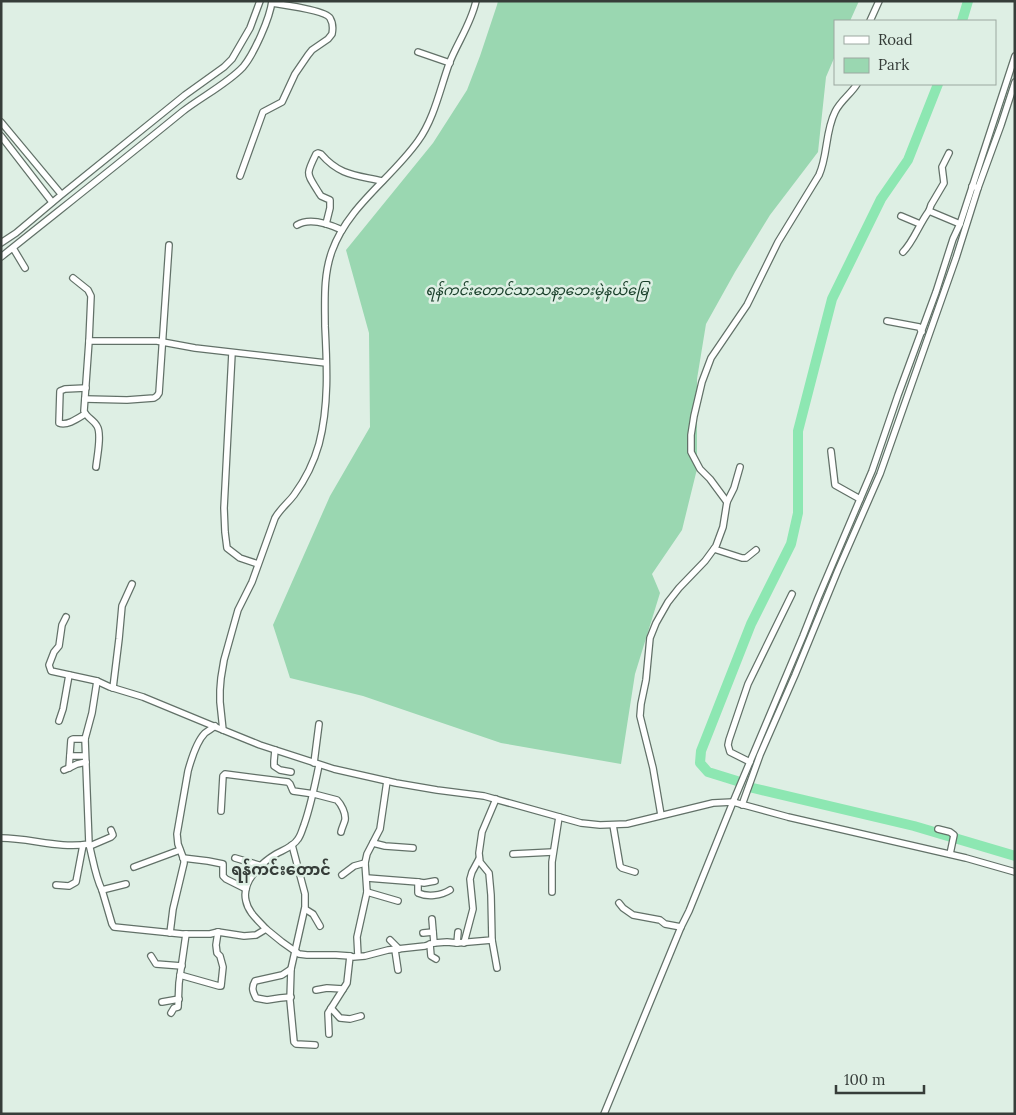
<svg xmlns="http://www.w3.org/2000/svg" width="1016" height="1115" font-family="Lora,'Noto Sans Myanmar',serif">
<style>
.green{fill:#9ad7b1}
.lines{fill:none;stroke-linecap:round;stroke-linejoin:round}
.river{stroke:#8de7b2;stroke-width:10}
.minor-casing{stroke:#627168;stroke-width:8}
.minor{stroke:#fff;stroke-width:5.5}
.labels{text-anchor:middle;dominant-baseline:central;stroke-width:5;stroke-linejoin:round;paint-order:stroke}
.park-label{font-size:14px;font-style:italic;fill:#1a402b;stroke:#deefe4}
.quarter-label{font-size:16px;font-weight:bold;fill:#363d39;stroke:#deefe4}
</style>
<rect width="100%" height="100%" fill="#deefe4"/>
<!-- green -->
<polygon class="green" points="498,1 859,1 850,21 835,21 835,56 826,77 818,152 770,215 735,272 706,324 697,379 697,469 682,530 652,574 660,593 635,674 621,764 501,743 363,696 290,678 273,625 330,496 370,427 369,333 346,250 433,143 467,90 480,56 497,5"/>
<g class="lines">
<!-- river -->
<g class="river">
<polyline points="962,21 968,1"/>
<polyline points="737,781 708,772 700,763 701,751 751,624 791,544 798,513 798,431 832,299 881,199 908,160 938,84"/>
<polyline points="753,788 914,826 1015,856"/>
</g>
<!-- minor casing -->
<g class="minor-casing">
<g id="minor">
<path d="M476,1C471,24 457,43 449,64C440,89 434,119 418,141C391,179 348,206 332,251C323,276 325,301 325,326C327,365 329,406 319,444C314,462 305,480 294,495C288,503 280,509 275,518L252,582L238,610L224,660L221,678L220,690V702L223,730L260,745L334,769L396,783L437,790L484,796L581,823L600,825L627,824L713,803L733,802L788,817L966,858L1015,872"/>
<polyline points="870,21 879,1"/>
<polyline points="418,52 450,63"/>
<polyline points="1,122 61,194"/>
<polyline points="1,136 52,202"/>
<polyline points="949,153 942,167 944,183 931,205 929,211 960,224"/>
<path d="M240,176L263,112L282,102L295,74L308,55L312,50L328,39L332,34C333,29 333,23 330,18C325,10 283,5 272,3"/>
<polyline points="978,188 1001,125 1015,82"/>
<polyline points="901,216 920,224"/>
<path d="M326,224L330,208V200L321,196L319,193C307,173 305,176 316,154L318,153L321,154C340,176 356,175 382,181"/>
<path d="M297,225C310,217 329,224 342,230"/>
<polyline points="1,243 16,233 60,196 185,95 224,67 232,59 250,28 260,1"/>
<polyline points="13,248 25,268"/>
<path d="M903,252C914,241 919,224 929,211"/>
<path d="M1,257C61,209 122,161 182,112C201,97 227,84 243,67C254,54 270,18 272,1"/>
<polyline points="73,278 88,290 91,296 89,341"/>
<polyline points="887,321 919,327 922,332"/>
<polyline points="232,353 224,508 225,532 227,548 240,558 258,564"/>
<polyline points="85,399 127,400 154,398 157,396 159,393 169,245"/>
<path d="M85,414C77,419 67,426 59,423L60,391L65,389L86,388"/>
<polyline points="831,451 835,485 860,499"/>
<path d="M96,467C97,457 102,434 97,426C94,420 87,418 84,411L89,341H157L195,348L326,363"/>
<polyline points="727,502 734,488 740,467"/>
<polyline points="714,549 742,558 746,558 756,550"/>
<polyline points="66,617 62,625 59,646 54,652 49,665 51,671 97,681 110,687 143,697 223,730"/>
<polyline points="113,688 119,639 122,606 132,584"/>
<polyline points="59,721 63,709 69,675"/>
<polyline points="275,750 274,761 274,766 280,770 291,772"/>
<polyline points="70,756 85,756"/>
<polyline points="750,762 730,752 728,745 729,740 748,684 792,594"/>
<polyline points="314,763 319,724"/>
<polyline points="69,768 71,740 73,739 85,739"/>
<polyline points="64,770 69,768 77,764 86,762"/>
<polyline points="742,805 760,755 795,675 838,570 880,474 956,258 978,188 972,186"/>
<path d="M221,811L223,776L225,774L288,782L290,784L293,791L314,794L337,800C341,804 346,813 345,820C344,824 342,827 341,832"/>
<path d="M661,815L653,768L640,716L641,704L646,680L650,638L656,623L668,602L679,588L705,561L716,546L723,527L727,502L710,479L700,469L691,452V435L694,416L702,382L711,358L747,305L778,242L819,175C828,155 825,132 835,112C840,101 851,94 857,84"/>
<polyline points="613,825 620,866 622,868 635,872"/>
<polyline points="938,829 950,832 954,835 950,854"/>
<path d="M1,838C31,838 59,849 89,844L85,739L92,713L97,681"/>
<polyline points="373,843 385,846 413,848"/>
<path d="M89,844C93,859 95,876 102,890L112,924L114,927L182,934H210L218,932L244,936L256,935L266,929C258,920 248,912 246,901C241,882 261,863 276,854C283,850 293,847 298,839C301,835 302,830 304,825C311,805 315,785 319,765"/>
<polyline points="90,846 111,837 113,835 111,830"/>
<polyline points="513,854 553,852"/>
<polyline points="183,858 208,861 223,864 223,876 226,879 246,889"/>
<polyline points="235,858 262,866"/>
<polyline points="134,867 180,850"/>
<polyline points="342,875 354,866 365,863"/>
<polyline points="367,878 418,882 424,883 435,881"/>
<path d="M418,882V893C427,897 441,896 450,890"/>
<polyline points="56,885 69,886 76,882 83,845"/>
<polyline points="102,890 126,884"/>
<polyline points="367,892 398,901"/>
<polyline points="552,892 552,862 559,817"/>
<polyline points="619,903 623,908 633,915 660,920 665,924 681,927"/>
<polyline points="305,909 313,914 320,926"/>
<polyline points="432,919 434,943"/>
<polyline points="266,929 282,942 299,954 307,955 336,955 350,956 353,957 365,956 388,950 425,946 434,943 447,942 457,943 492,940 491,895 489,873 480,862 479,853 482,832 496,799"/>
<path d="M170,933L173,909L184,863V860L178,844L177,834L188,771C191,760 197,741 205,733C208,731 211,729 215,726"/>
<polyline points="423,933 433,932"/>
<polyline points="390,940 399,949"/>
<polyline points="492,940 497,968"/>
<polyline points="457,943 458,932"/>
<polyline points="464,943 473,909 470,879 472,872 479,859"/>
<polyline points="430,944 431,956 436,959"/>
<polyline points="395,950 398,970"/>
<polyline points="151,956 156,964 182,966"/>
<polyline points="358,956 357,937 367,892 365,863 367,854 380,829 387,781"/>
<polyline points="291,969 290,1000 294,1042 296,1044 315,1045"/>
<polyline points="180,975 219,986 221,986 223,967 220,956 217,953 216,945 218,932"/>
<polyline points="316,990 327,988 343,989"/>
<path d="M291,997L280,998L267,1000L256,998C253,992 251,988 255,981L282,975L291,969L305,907V894L292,845"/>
<polyline points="162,1002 179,999"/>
<polyline points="331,1008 340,1018 350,1019 361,1016"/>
<polyline points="171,1013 174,1008 178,1007 179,983 186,934"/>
<polyline points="329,1034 328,1013 347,983 350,956"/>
<polyline points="604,1114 681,927 689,911 733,802 803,636 818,598 872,471 898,395 936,292 953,239 960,224 1015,56"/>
</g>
</g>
<!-- minor -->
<use href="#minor" class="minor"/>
</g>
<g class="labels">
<!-- park labels -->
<g class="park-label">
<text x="537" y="290">ရန်ကင်းတောင်သာသနာ့ဘေးမဲ့နယ်မြေ</text>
</g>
<!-- quarter labels -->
<g class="quarter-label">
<text x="281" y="869">ရန်ကင်းတောင်</text>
</g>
</g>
<!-- border -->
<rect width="1016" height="1115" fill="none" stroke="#363d39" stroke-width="5"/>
<!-- legend -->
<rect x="834" y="20" width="162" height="65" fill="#deefe4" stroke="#9ba8a0"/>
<rect x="844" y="36" width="25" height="8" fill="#ffffff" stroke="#9ba8a0"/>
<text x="878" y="45" font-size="15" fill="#363d39">Road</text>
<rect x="844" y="58" width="25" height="15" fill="#9ad7b1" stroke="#9ba8a0"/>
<text x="878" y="70" font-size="15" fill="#363d39">Park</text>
<!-- scale -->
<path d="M836 1085v8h88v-8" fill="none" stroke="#363d39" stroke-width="2.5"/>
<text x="844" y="1085" font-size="15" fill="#363d39" stroke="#deefe4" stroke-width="4" paint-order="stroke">100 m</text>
</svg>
